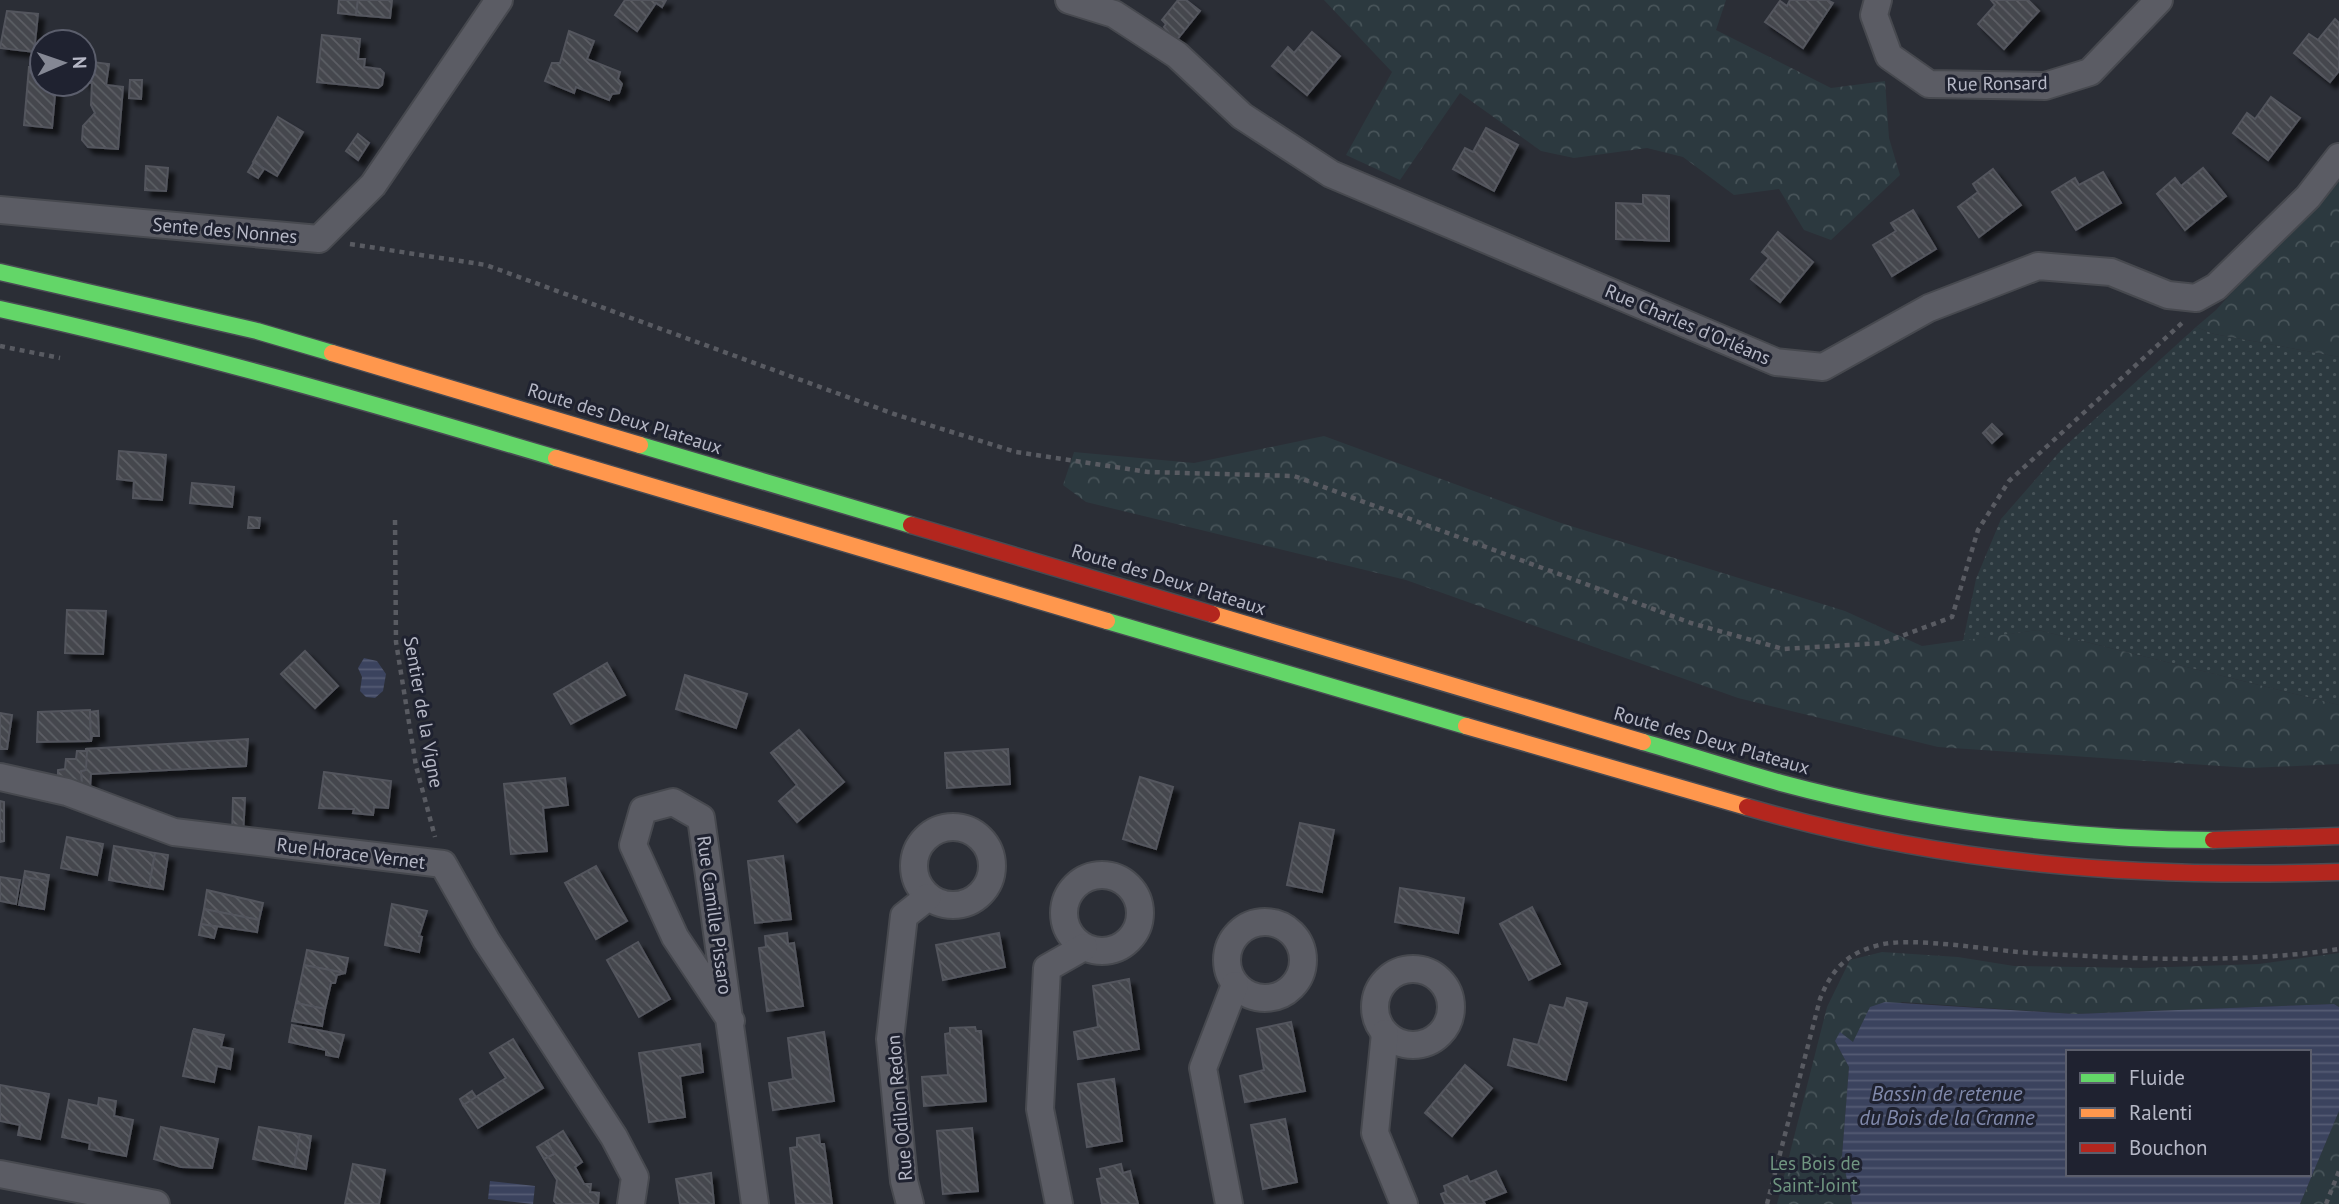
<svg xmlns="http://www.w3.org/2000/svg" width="2339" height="1204" font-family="'PT Sans',sans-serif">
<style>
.grass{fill:url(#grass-dots)}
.forest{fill:url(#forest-crowns)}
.water{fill:url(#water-rules);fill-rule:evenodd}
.building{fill:url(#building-back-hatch);stroke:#53555d;stroke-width:2;filter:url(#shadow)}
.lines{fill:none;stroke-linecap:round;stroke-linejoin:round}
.street-casing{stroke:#47494f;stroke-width:30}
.fast-casing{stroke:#494b53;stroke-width:19}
.slow-casing{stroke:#494b53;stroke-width:19}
.jam-casing{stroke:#494b53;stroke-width:19}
.path{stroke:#595b62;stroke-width:4.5;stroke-dasharray:5 5;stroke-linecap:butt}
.street{stroke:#5b5c64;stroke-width:26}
.fast{stroke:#63d668;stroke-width:16}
.slow{stroke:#ff974d;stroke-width:16}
.jam{stroke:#b3261e;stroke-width:16}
.labels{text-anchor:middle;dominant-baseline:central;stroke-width:6;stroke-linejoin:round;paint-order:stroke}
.street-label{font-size:19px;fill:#b6b8c6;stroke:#1f2230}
.park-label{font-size:19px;fill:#6f9580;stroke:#1f2230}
.water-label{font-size:21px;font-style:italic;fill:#8089ab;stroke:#1f2230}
</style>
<defs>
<pattern id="grass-dots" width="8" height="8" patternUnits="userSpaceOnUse" patternTransform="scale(1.75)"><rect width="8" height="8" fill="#2c393f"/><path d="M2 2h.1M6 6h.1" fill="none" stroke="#485459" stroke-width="1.8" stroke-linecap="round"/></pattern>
<pattern id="forest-crowns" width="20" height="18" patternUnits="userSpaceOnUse" patternTransform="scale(1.75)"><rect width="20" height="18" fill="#2c393f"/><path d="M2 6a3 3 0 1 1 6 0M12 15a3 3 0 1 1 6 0" fill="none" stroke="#485459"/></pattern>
<pattern id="water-rules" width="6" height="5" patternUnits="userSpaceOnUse" patternTransform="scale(1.75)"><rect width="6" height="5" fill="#3b435e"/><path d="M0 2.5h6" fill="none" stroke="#555c74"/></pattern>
<pattern id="building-back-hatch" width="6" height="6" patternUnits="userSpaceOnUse" patternTransform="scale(1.75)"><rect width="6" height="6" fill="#44464d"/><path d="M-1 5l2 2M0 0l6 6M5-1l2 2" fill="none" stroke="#5d5f65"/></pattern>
<filter id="shadow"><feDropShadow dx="6" dy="6" stdDeviation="2" flood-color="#0009"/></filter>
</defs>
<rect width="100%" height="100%" fill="#2b2e36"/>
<!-- grass -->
<polygon class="grass" points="2196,327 2214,334 2339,357 2339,705 2038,630 1963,641 1976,579 2001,519 2062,449"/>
<!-- forest -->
<g class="forest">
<polygon points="1324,0 1726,0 1716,30 1831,88 1885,81 1889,138 1900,175 1831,240 1804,230 1779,189 1734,195 1683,157 1647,148 1574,158 1541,151 1460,93 1400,180 1346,155 1392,72"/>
<polygon points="2339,174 2339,357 2214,334 2196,327 2216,310"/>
<polygon points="1324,436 1561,523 1845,611 1922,646 2038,630 2339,705 2339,764 2250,768 1938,747 1738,698 1406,580 1086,502 1063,485 1074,452 1194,463"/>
<polygon points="1882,952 1958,957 2014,966 2142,968 2259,964 2339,953 2339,1007 2334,1004 2075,1014 1902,1002 1853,1042 1835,1041 1849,1067 1842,1156 1852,1204 1777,1204 1827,1007 1850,960"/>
<polygon points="2339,1111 2339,1204 2300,1204"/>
</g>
<!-- water -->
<g class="water">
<polygon points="364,658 377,661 386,674 383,691 375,698 366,697 360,691 362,677 358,668"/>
<path d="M1885,1002L2075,1014L2334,1004L2339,1007V1111L2300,1204H1852L1842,1156L1849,1067L1835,1041L1840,1032L1853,1042L1870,1007ZM2068,1052H2309V1174H2068Z"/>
<polygon points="490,1181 535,1186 533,1204 488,1199"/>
</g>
<!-- building -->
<g class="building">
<polygon points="339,0 358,0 356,15 338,13"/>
<polygon points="358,0 392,0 390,18 356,15"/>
<polygon points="625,0 666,0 662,7 656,3 637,31 615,15"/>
<polygon points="1178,0 1186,0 1200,11 1176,41 1164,27 1166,24 1162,20"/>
<polygon points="1790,0 1827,0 1833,3 1803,48 1765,22 1780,1 1787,6"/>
<polygon points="1991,0 2028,0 2039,11 2004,49 1978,24 1995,5"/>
<polygon points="7,11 38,14 34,52 0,48"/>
<polygon points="2335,19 2339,23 2339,71 2330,82 2294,53 2309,34 2318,40"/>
<polygon points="569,31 594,41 587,59 620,72 618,79 622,84 619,93 612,94 609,100 576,87 574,93 545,81 552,63 560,63"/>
<polygon points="1312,32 1340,56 1307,95 1272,66 1288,47 1294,53"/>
<polygon points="322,35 360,39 358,59 365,59 364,67 380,69 384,73 382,85 378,88 317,82"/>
<polygon points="84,61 109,64 106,85 123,87 118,149 88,147 82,140 83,126 95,113 91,105 92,83 84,82"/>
<polygon points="29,67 42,68 42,84 56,84 52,128 24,125"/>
<polygon points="130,80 142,80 141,99 129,98"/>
<polygon points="2271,97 2300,118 2268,160 2233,133 2247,113 2255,119"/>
<polygon points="278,117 303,132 277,176 253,162"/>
<polygon points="1486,128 1518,145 1494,191 1453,169 1465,148 1473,152"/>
<polygon points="358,134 369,143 358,160 346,151"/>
<polygon points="254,162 264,169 258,178 248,172"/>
<polygon points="146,166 168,168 166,191 145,190"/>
<polygon points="2203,168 2226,196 2185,230 2157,194 2175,178 2181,186"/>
<polygon points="1993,169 2021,205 1979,237 1958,207 1978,192 1973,184"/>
<polygon points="2103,172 2121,203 2076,230 2052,192 2075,178 2079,185"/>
<polygon points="1643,195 1669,196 1669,241 1616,239 1616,203 1643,204"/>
<polygon points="1913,210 1936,249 1892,276 1873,245 1896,231 1891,223"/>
<polygon points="1778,232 1813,262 1780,302 1751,279 1769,258 1762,252"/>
<polygon points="1992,424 2002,434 1992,443 1983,433"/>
<polygon points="119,451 166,455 162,500 133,498 134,481 117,479"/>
<polygon points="192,483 234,487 232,507 190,503"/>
<polygon points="249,517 260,518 259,528 248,528"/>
<polygon points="67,610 106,611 103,654 65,653"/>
<polygon points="305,651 338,686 315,708 281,674"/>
<polygon points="607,663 625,695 571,724 554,694"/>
<polygon points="685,675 747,694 736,728 676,709"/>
<polygon points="90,710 91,741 37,742 38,712"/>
<polygon points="98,711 99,736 92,736 91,741 90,712"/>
<polygon points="0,713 12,715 7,749 0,749"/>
<polygon points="799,730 844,782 797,822 779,801 797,785 771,753"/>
<polygon points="248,739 246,766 91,774 90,788 82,788 81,771 86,770 86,749"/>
<polygon points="1008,749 1010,784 947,788 945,753"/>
<polygon points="77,751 87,751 86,770 81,771 82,788 58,787 58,770 65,769 66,759 76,759"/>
<polygon points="324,772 391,781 388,808 374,807 373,815 353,813 354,809 319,808"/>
<polygon points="1140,777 1173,787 1156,849 1123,839"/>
<polygon points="565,778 568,805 543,808 547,851 511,854 504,784"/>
<polygon points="233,798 245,798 243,836 232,835"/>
<polygon points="0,801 4,802 4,841 0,842"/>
<polygon points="1300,823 1334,830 1322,892 1287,885"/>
<polygon points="67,837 103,844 97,875 61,868"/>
<polygon points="114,846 155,853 149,887 109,880"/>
<polygon points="155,853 168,855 163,889 149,887"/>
<polygon points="783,856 791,919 755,923 748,861"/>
<polygon points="596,866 627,921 596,939 565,883"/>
<polygon points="25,871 49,875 48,881 24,877"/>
<polygon points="0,877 20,880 16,904 0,901"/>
<polygon points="24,877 48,881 44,909 19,905"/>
<polygon points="1400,888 1464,898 1458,933 1395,922"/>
<polygon points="207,890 263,903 259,920 204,909"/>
<polygon points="392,904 427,911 419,936 422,937 419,952 385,945"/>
<polygon points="1532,907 1560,964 1529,980 1500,924"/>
<polygon points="204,909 259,920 257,932 201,924"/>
<polygon points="201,924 217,927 214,938 199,935"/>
<polygon points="787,933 788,944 794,943 803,1006 767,1011 759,948 766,947 765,936"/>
<polygon points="999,933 1005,967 943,980 936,945"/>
<polygon points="638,942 670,999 639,1017 607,960"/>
<polygon points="307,950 348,958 345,973 304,965"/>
<polygon points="304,965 345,973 337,975 335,983 331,983 325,1009 296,1003"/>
<polygon points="1129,979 1139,1049 1078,1059 1074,1032 1098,1027 1093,986"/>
<polygon points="1567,998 1587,1003 1566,1080 1508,1065 1514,1039 1538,1045 1550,1005 1564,1008"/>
<polygon points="296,1003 325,1009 322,1026 292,1021"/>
<polygon points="1291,1022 1305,1091 1245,1102 1240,1076 1264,1070 1257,1029"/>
<polygon points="292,1025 344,1035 338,1057 326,1055 326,1050 289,1042"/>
<polygon points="975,1027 976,1031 981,1031 986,1101 924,1106 922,1077 948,1075 945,1034 950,1033 950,1028"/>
<polygon points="193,1029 224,1035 223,1038"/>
<polygon points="193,1031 223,1038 221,1047 233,1049 230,1069 217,1066 214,1082 183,1076"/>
<polygon points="824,1032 834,1101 773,1110 769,1083 793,1079 788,1038"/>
<polygon points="513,1039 543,1088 478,1128 463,1105 506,1078 490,1053"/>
<polygon points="700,1044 703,1072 680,1076 685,1117 649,1122 639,1053"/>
<polygon points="1465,1065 1492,1088 1452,1136 1425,1113"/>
<polygon points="1114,1079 1122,1141 1087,1147 1078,1084"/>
<polygon points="0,1085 49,1094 40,1139 18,1135 20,1125 0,1121"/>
<polygon points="472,1091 476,1097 463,1105 460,1099"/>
<polygon points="99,1098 116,1101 114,1116 133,1120 126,1156 89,1149 90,1143 62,1137 69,1100 98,1106"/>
<polygon points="1285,1119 1297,1182 1263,1189 1251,1125"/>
<polygon points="161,1127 218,1139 212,1168 181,1167 154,1159"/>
<polygon points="259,1127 300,1134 294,1167 253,1159"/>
<polygon points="972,1128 978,1191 943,1194 937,1131"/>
<polygon points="563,1131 582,1162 575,1167 584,1184 591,1184 590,1192 599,1193 598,1204 557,1204 554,1201 557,1180 544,1159 554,1154 547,1141"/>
<polygon points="300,1134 311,1136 306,1169 294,1167"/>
<polygon points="819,1135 820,1144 824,1144 832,1204 796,1204 790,1148 797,1147 797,1138"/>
<polygon points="547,1141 554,1154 544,1159 537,1147"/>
<polygon points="353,1164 385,1170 379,1204 345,1204"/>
<polygon points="1121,1164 1123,1173 1130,1171 1138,1204 1102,1204 1097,1179 1102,1178 1100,1169"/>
<polygon points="1496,1171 1506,1192 1483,1201 1485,1204 1445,1204 1441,1194 1446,1192 1444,1186 1467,1176 1470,1182"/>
<polygon points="711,1173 714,1204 680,1204 676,1179"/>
</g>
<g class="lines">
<!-- street casing -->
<g class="street-casing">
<g id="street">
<polyline points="1069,0 1114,14 1177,55 1242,116 1331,174 1776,362 1823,367 1929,308 2038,266 2111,272 2168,295 2196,298 2216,287 2308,197 2339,157"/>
<polyline points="1878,0 1874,15 1889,56 1929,84 2045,86 2090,72 2159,0"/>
<polyline points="0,210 319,239 373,185 499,0"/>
<polyline points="0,777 67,792 174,832 443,864 486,940 614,1137 635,1177 631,1204"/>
<circle cx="953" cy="866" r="39"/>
<circle cx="1102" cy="913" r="38"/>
<circle cx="1265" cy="960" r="38"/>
<circle cx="1413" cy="1007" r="38"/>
<polyline points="731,1021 675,937 633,845 643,810 673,802 701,818 755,1204"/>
<polyline points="1385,1033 1375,1133 1404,1204"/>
<polyline points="0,1174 156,1204"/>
<polyline points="910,1204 904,1181 890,1039 904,916 928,897"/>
<polyline points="1059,1204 1040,1109 1047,968 1084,947"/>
<polyline points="1229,1204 1203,1068 1235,985"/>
</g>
</g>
<!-- fast casing -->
<g class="fast-casing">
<g id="fast">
<polyline points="0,272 257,331 332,353"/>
<path d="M0,309C188,350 371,403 556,458"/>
<polyline points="640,445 911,525"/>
<polyline points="1107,621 1466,726"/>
<path d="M1643,742C1689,755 1734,770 1781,783C1919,820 2070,840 2213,840"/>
</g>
</g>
<!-- slow casing -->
<g class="slow-casing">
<g id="slow">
<polyline points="332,353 640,445"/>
<polyline points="556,458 1107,621"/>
<polyline points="1212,614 1643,742"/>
<polyline points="1466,726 1747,807"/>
</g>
</g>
<!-- jam casing -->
<g class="jam-casing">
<g id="jam">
<polyline points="911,525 1212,614"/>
<path d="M1747,807C1944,864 2134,879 2339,872"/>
<polyline points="2213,840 2339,836"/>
</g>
</g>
<!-- path -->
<g class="path">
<polyline points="350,244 486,265 894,414 1016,452 1148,472 1294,476 1691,623 1783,649 1883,643 1952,617 1978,530 2009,481 2182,323"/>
<polyline points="0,346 60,358"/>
<polyline points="395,520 396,642 416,766 435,837"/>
<path d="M1767,1204L1820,999C1832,969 1847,953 1879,945C1912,936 1994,951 2032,953C2131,959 2241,964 2339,949"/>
<polyline points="2326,1204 2339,1171"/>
</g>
<!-- street -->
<use href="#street" class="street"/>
<!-- fast -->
<use href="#fast" class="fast"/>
<!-- slow -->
<use href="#slow" class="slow"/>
<!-- jam -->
<use href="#jam" class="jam"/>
</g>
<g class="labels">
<!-- street labels -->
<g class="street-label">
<text transform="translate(1997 83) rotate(-1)">Rue Ronsard</text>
<text transform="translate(225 230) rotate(5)">Sente des Nonnes</text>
<text transform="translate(1688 324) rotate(23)">Rue Charles d'Orléans</text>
<text transform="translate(625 418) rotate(17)">Route des Deux Plateaux</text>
<text transform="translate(1169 579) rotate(17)">Route des Deux Plateaux</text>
<text transform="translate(424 712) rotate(80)">Sentier de la Vigne</text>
<text transform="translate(1712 740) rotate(16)">Route des Deux Plateaux</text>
<text transform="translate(351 853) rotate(7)">Rue Horace Vernet</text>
<text transform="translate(715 915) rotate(82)">Rue Camille Pissaro</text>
<text transform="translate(899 1108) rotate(-95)">Rue Odilon Redon</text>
</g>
<!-- park labels -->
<g class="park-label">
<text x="1815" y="1163">Les Bois de<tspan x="1815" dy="22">Saint-Joint</tspan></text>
</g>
<!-- water labels -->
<g class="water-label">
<text x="1947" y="1093">Bassin de retenue<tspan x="1947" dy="24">du Bois de la Cranne</tspan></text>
</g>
</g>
<!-- legend -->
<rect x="2066" y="1050" width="245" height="126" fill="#1f2230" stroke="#5b5e6c" stroke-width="2"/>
<rect x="2080" y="1073" width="35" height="10" fill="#63d668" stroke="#5b5e6c" stroke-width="2"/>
<text x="2129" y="1085" font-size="21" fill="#b6b8c6">Fluide</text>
<rect x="2080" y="1108" width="35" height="10" fill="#ff974d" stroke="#5b5e6c" stroke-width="2"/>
<text x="2129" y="1120" font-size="21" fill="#b6b8c6">Ralenti</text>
<rect x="2080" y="1143" width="35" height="10" fill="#b3261e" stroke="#5b5e6c" stroke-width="2"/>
<text x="2129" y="1155" font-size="21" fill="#b6b8c6">Bouchon</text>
<!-- north arrow -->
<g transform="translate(63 63) rotate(88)"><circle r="33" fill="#1f2230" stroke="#5b5e6c" stroke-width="2"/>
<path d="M0-5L12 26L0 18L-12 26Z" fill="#858894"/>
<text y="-10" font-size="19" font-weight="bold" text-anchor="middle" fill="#b6b8c6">N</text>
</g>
</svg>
